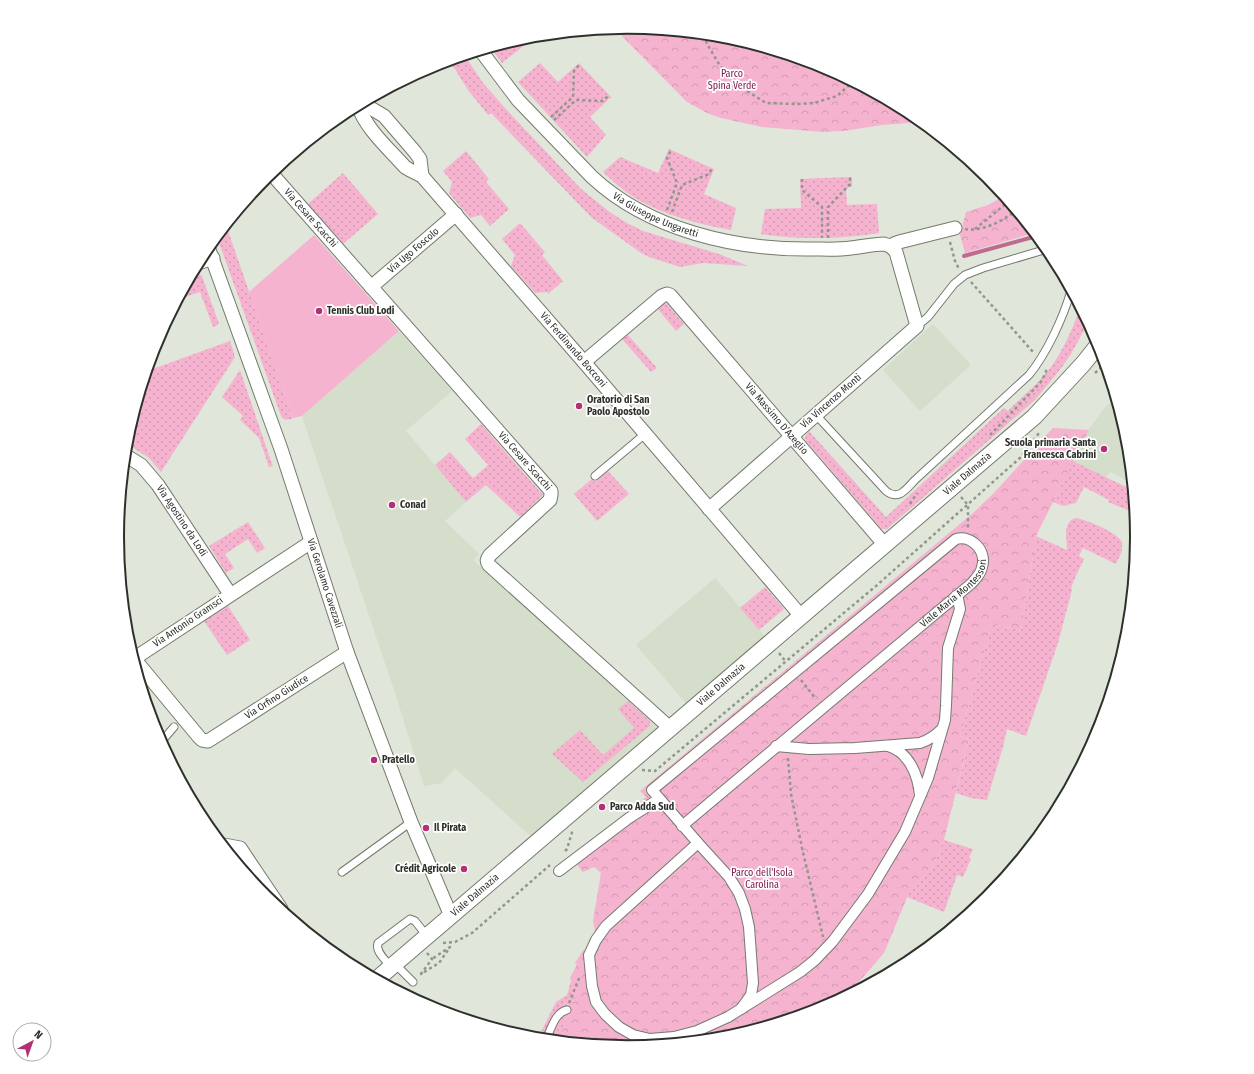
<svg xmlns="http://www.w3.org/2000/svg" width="1254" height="1074" font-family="'Fira Sans Condensed',sans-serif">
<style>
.built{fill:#d4deca}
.grass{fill:url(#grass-dots)}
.park{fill:url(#park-crowns)}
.pitch{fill:#f6b3cf}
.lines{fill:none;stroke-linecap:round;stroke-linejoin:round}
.stream{stroke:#bf6b90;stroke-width:4}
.service-casing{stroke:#747a6e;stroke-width:9}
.pedestrian-casing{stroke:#747a6e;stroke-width:12}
.minor-casing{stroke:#747a6e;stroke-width:15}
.tertiary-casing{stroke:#747a6e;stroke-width:18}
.path{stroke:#92978d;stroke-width:2.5;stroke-dasharray:3 3;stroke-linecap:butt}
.service{stroke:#fff;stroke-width:7}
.pedestrian{stroke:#fff;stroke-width:10}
.minor{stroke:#fff;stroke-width:13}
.tertiary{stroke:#fff;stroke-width:16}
.poi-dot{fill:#b42f75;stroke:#fff;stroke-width:1.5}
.labels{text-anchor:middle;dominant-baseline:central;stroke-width:3.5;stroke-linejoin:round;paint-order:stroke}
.park-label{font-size:10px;fill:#7b134d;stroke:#fff}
.street-label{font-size:10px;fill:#2e312b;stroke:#fff}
.poi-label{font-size:10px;font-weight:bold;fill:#2e312b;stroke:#fff;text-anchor:start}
.rim{fill:none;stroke:#2e312b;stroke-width:2}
</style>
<defs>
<pattern id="grass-dots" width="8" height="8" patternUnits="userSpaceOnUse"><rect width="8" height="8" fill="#f6b3cf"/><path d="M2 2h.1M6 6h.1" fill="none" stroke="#d39ab2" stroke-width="1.8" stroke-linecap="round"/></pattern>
<pattern id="park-crowns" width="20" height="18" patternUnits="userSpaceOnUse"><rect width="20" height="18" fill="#f6b3cf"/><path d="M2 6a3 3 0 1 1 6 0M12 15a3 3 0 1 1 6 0" fill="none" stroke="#d39ab2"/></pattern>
</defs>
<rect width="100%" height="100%" fill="#e0e6d9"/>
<!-- built -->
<g class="built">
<polygon points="933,324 971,365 920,411 883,370"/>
<polygon points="399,331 452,391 406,431 466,502 445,521 479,554 473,560 662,732 536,841 455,768 442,783 424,786 397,699 302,416"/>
<polygon points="1116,401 1127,438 1132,483 1110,472 1106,478 1073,461 1089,429 1107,405"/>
<polygon points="715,578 769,641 690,708 636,645"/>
</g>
<!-- grass -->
<g class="grass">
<polygon points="525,38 530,41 502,63 491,48"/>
<polygon points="465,56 483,83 506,109 581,189 611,213 627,223 643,231 719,254 748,266 703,263 680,267 649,257 641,253 591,217 491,113 488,115 468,90 455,69 446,62"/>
<polygon points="540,63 558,82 579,63 611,97 590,117 606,135 587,157 518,82"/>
<path d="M669,149L714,169L704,194L736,208L731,230C698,224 658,214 629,194C620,188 612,180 603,172L620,157L658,173Z"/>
<polygon points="466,151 489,179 486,182 509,209 490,226 481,215 470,218 449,193 452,182 443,171"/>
<polygon points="343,173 378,214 343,244 308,204"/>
<path d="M852,177V187H849L846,190L847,205L877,204L879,233C840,239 801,240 761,234L765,209L801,208L800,179Z"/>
<polygon points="520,223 545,252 542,255 563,281 548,294 547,292 535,293 511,266 515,255 502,239"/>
<path d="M226,225L293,418C288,420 285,421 281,416L217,237Z"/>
<polygon points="199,274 202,276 219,324 213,327 200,292 179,299 191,277"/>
<polygon points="664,303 667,304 684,324 676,331 658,309"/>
<path d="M1080,308L1088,323L1071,354L1059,371L1035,400L887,529H882L880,527L806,441L805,437L809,431L886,517L1004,408L1008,411C1022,397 1039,383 1051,367C1063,351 1074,326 1080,308Z"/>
<polygon points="628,335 657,368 651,372 622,339"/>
<polygon points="230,341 235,357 161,472 149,458 126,443 147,371"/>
<polygon points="240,370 272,464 273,466 269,467 259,438 240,420 243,416 222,397"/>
<polygon points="481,424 543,495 520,517 486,485 466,502 435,465 450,452 473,478 488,465 465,439"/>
<polygon points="1073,461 1132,490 1135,513 1108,502 1109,500 1084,487 1076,503 1063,506 1053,502"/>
<polygon points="608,471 629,494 597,521 574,494 592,479 595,482"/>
<path d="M1075,518C1086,519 1118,533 1122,542V551L1116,564L1083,548L1079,556L1084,559L1074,580L1071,589L1072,590L1058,643L1026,736L1007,729L1003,747L987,800L971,798L956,793L969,739L960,736L992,624L1021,630L1036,536L1067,550C1067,539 1062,523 1075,518Z"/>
<polygon points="248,522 265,548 257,553 248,539 225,554 234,568 226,573 209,546"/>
<polygon points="765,587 784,609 759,630 740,608"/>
<polygon points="228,606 250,640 227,655 204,621"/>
<polygon points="628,701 650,721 650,726 583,782 552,754 580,730 603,755 634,728 618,709"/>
<polygon points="944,840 973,849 969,858 971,859 963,877 957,875 944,912 907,897 909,893 933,866"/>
<polygon points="571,981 579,986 559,1040 538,1038 556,1002 567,995"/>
<polygon points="392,983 445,1012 432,1008 389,985"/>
</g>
<!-- park -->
<g class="park">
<polygon points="627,27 727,37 822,66 911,113 921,122 882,125 844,131 823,132 762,127 721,118 707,113 687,102 614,28"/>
<polygon points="1004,196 1034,233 965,253 960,235 966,212 988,205"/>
<polygon points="1053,428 1089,430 1036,536 1021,630 992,624 960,736 969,739 944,840 933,866 909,893 884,953 858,983 863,986 822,1008 726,1037 627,1047 559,1040 579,986 571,981 570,978 577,964 575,963 583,950 585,951 595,931 593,921 601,873 594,867 583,872 577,865 597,848 591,840 646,797 640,791 973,513 994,493"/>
</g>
<!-- pitch -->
<polygon class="pitch" points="314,235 399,331 302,416 293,418 249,292"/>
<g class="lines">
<!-- stream -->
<polyline class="stream" points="964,256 1037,236"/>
<!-- service casing -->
<g class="service-casing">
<g id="service">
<polyline points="917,326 928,317 954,284 965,275 983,268 1047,249"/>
<path d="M816,415L886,491C899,501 906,489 915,480L1029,375C1047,353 1063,318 1071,291"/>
<polyline points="595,476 645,434"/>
<polyline points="161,742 174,727"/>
<polyline points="342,872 411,822"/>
<polyline points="395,964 413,982"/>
<path d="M391,967C386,960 375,952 378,943L410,919L415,921L427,936"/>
<path d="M546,1039C551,1030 555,1012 567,1010"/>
</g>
</g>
<!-- pedestrian casing -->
<g class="pedestrian-casing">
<g id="pedestrian">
<path d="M776,746L809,749L855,748L920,743C929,740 935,736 942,729"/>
<path d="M888,746C909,752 918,775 920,795"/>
<path id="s1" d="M682,826L972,583C976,578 981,574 982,567C987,551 972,535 956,539L652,790L698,843L729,877L739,893L745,909L749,927L753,983L751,995L741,1009"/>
<polyline points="698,843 606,926 596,940 589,955 592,986 596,1002 605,1014 619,1027 633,1035 650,1039 674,1037 697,1031 728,1017 800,972 815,960 833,941 868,894 905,832 928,778 945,720 946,706 948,648 960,609 958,599 956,596"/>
<polyline points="559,871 629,818 659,799"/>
</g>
</g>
<!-- minor casing -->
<g class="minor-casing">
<g id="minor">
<path id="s2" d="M481,51L518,100L592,177C649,230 735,250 811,249C824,249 838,250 851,248C860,247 875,244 884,244C889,245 893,248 896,252L917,326L709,509"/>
<polyline points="362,103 384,116 415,152 420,159 422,176"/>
<path id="s3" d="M358,105C365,128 389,149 405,167L410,170L422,176L584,362L801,616"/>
<path id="s4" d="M271,173L551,491V495L550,500L490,555C487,559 486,561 489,565L670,728"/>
<path id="s5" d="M208,247L281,449L347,652L411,822L451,916"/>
<polyline points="892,247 894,244 899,242 955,228"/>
<polyline points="198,263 213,258"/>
<path id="s6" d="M371,287L456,214"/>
<path id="s7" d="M584,362L662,296L667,294L670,295L885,545"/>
<path id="s8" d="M125,455L141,465L158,485L230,594"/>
<path id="s9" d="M311,542L141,654L137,658L136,661L199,737L202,740L208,741L347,652"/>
<polyline points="1097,734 1101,724"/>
<polyline points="224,845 240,848 281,909"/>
</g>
</g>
<!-- tertiary casing -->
<g class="tertiary-casing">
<g id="tertiary">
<path id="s10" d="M377,979L1034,417L1083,364L1099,344"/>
</g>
</g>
<!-- path -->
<g class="path">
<polyline points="704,35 707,44 719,64 729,76 747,91 766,103 796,104 814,103 837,96 853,82"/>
<polyline points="551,117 573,97 574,71 580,64"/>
<polyline points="554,120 576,100 603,101 609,95"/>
<polyline points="802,179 802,190 822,207 822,238"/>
<polyline points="667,210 677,183 667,158 671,150"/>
<polyline points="672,212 682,185 709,174 712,168"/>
<path d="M965,229C982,232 1002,221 1016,211"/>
<polyline points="975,229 1008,202"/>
<polyline points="828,238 828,207 850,184 850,177"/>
<polyline points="950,242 955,261 959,269"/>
<polyline points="971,282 1034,353"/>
<polyline points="1095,373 1105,364"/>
<polyline points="990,435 1040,383 1046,373 1046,368"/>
<polyline points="961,497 968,505 968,530"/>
<polyline points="910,504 917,493"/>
<polyline points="779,653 786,662"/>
<polyline points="801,680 816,699"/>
<polyline points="788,758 791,794 802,848 823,937"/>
<polyline points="642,770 655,771 876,586 1021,457 1039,433"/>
<polyline points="565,851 567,849 573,829"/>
<polyline points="443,943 455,942 472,933 550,865"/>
<polyline points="427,953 432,959 421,974 439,963 450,947 432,959"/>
<polyline points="569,1003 580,976"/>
</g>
<!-- service -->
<use href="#service" class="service"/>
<!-- pedestrian -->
<use href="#pedestrian" class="pedestrian"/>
<!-- minor -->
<use href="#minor" class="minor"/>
<!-- tertiary -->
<use href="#tertiary" class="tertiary"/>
</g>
<!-- markers -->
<g class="poi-dot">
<circle cx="319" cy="311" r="4"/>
<circle cx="579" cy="406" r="4"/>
<circle cx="1104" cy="449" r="4"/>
<circle cx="392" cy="505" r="4"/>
<circle cx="374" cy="760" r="4"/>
<circle cx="602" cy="807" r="4"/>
<circle cx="426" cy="828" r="4"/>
<circle cx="464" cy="869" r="4"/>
</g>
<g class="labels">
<!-- park labels -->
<g class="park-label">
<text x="732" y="74">Parco<tspan x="732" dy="12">Spina Verde</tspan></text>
<text x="762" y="873">Parco dell'Isola<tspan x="762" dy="12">Carolina</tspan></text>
</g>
<!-- street labels -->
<g class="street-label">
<text stroke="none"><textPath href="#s2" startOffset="243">Via Giuseppe Ungaretti</textPath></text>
<text stroke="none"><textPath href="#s4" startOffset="60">Via Cesare Scacchi</textPath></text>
<text stroke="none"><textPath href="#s6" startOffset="56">Via Ugo Foscolo</textPath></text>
<text stroke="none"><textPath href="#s3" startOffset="328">Via Ferdinando Bocconi</textPath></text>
<text transform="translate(831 401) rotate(-41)">Via Vincenzo Monti</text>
<text stroke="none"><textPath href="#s7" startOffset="274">Via Massimo D’Azeglio</textPath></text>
<text stroke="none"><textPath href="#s4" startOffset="384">Via Cesare Scacchi</textPath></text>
<text stroke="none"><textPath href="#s10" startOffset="777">Viale Dalmazia</textPath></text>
<text stroke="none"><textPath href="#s8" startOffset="88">Via Agostino da Lodi</textPath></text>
<text stroke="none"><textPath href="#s5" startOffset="356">Via Gerolamo Cavezzali</textPath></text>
<text stroke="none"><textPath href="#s1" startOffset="359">Viale Maria Montessori</textPath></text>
<text transform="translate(188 622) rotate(-34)">Via Antonio Gramsci</text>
<text stroke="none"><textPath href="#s10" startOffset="453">Viale Dalmazia</textPath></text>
<text stroke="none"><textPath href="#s9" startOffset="403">Via Orfino Giudice</textPath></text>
<text stroke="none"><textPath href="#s10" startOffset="129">Viale Dalmazia</textPath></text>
</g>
<!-- poi labels -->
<g class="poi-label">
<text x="327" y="311">Tennis Club Lodi</text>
<text x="587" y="400">Oratorio di San<tspan x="587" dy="12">Paolo Apostolo</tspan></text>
<text x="1096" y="443" text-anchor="end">Scuola primaria Santa<tspan x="1096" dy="12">Francesca Cabrini</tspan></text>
<text x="400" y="505">Conad</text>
<text x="382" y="760">Pratello</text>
<text x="610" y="807">Parco Adda Sud</text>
<text x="434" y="828">Il Pirata</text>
<text x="456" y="869" text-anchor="end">Crédit Agricole</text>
</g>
</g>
<!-- crop -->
<path d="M0 0H1254V1074H0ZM124 537a503 503 0 1 1 1006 0a503 503 0 1 1-1006 0Z" fill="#fff" fill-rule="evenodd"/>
<path class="rim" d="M124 537a503 503 0 1 1 1006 0a503 503 0 1 1-1006 0Z"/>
<!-- north arrow -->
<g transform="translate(32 1042) rotate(41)"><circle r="19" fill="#ffffff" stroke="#abadaa"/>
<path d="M0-3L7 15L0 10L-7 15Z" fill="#b42f75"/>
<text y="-6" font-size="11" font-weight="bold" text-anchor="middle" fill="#2e312b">N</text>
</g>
</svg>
